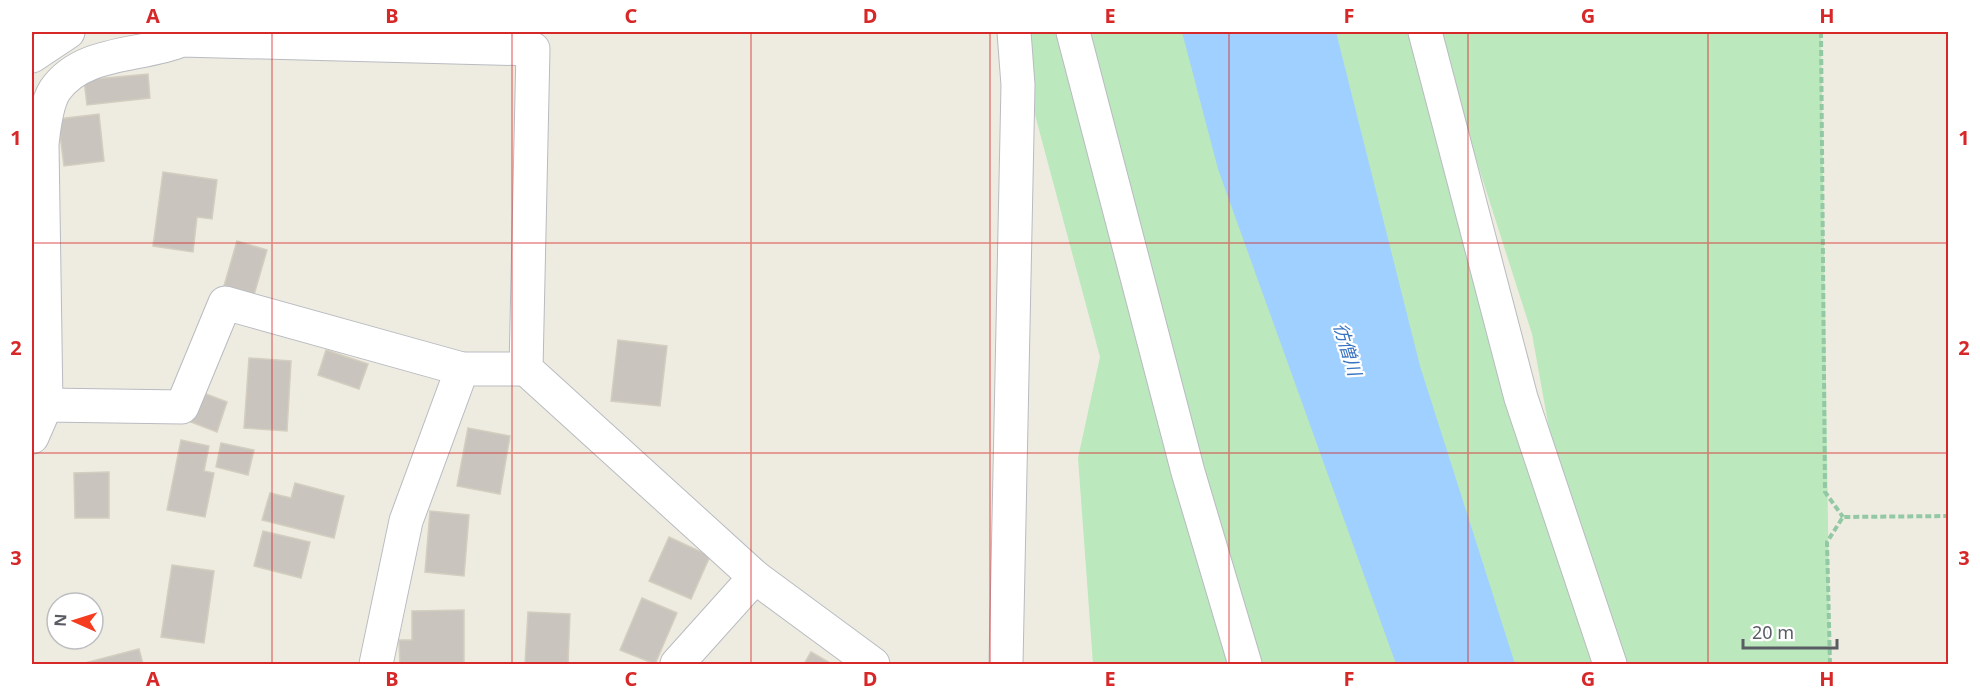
<svg xmlns="http://www.w3.org/2000/svg" width="1980" height="696" font-family="'Noto Sans','Noto Sans JP',sans-serif">
<style>
.green{fill:#bbe8bd;fill-rule:evenodd}
.water{fill:#9fd0ff}
.building{fill:#c9c5be;stroke:#d3cebf;stroke-width:1.5}
.lines{fill:none;stroke-linecap:round;stroke-linejoin:round}
.minor-casing{stroke:#b9bbc1;stroke-width:35}
.path{stroke:#93c8a5;stroke-width:4;stroke-dasharray:6 3;stroke-linecap:butt}
.minor{stroke:#fff;stroke-width:33}
.grid{fill:none;stroke:#d62828;stroke-width:1.5;stroke-opacity:0.55}
.labels{text-anchor:middle;dominant-baseline:central;stroke-width:4.5;stroke-linejoin:round;paint-order:stroke}
.water-label{font-size:18px;font-style:italic;fill:#3773c2;stroke:#fff}
.neatline{fill:none;stroke:#d62828;stroke-width:2}
.grid-label{font-size:20px;text-anchor:middle;font-weight:bold;fill:#d62828}
</style>
<rect width="100%" height="100%" fill="#eeece0"/>
<!-- green -->
<path class="green" d="M1019,32H1821L1830,664H1093L1078,458L1100,357L1031,100ZM1469,137L1532,334L1557,473Z"/>
<!-- water -->
<polygon class="water" points="1182,32 1336,32 1420,366 1515,664 1396,664 1218,169"/>
<!-- building -->
<g class="building">
<polygon points="148,74 150,98 87,105 84,80"/>
<polygon points="99,114 104,161 64,166 58,119"/>
<polygon points="163,172 217,180 212,219 197,217 193,252 153,246"/>
<polygon points="237,241 267,250 254,295 224,286"/>
<polygon points="618,340 667,346 660,406 611,401"/>
<polygon points="326,350 368,364 359,389 318,375"/>
<polygon points="249,358 291,361 287,431 244,428"/>
<polygon points="201,392 227,402 217,432 191,422"/>
<polygon points="468,428 510,436 500,494 457,486"/>
<polygon points="181,440 209,446 204,471 214,473 205,517 167,510"/>
<polygon points="221,443 254,450 248,475 216,467"/>
<polygon points="109,472 109,518 75,518 74,473"/>
<polygon points="295,483 344,496 334,538 262,520 270,493 291,498"/>
<polygon points="430,511 469,515 464,576 425,572"/>
<polygon points="263,531 310,542 301,578 254,566"/>
<polygon points="669,537 710,556 691,599 649,581"/>
<polygon points="172,565 214,571 204,643 161,637"/>
<polygon points="642,598 677,613 655,664 620,650"/>
<polygon points="464,610 464,664 400,664 399,640 412,640 412,611"/>
<polygon points="528,612 570,614 568,664 525,664"/>
<polygon points="139,649 143,664 81,664"/>
<polygon points="811,652 832,664 804,664"/>
</g>
<g class="lines">
<!-- minor casing -->
<g class="minor-casing">
<g id="minor">
<polyline points="1073,32 1188,472 1245,664"/>
<polyline points="1425,32 1521,398 1610,664"/>
<polyline points="32,56 68,32"/>
<path d="M46,405L42,144C44,127 46,104 55,90C83,50 141,57 182,40L533,49L526,369L755,577L873,664"/>
<polyline points="32,437 46,405 182,407 225,303 462,369 526,369"/>
<polyline points="376,664 406,521 462,369"/>
<polyline points="677,664 755,577"/>
<polyline points="1006,664 1018,85 1014,32"/>
</g>
</g>
<!-- path -->
<g class="path">
<polyline points="1821,32 1825,492 1843,517"/>
<polyline points="1830,664 1827,542 1843,517 1948,516"/>
</g>
<!-- minor -->
<use href="#minor" class="minor"/>
</g>
<!-- grid -->
<path class="grid" d="M272,32V664M512,32V664M751,32V664M990,32V664M1229,32V664M1468,32V664M1708,32V664M32,243H1948M32,453H1948"/>
<g class="labels">
<!-- water labels -->
<g class="water-label">
<text transform="translate(1348 349) rotate(73)">彷僧川</text>
</g>
</g>
<!-- border -->
<rect width="1980" height="696" fill="none" stroke="#ffffff" stroke-width="66"/>
<!-- north arrow -->
<g transform="translate(75 621) rotate(273)"><circle r="28" fill="#ffffff" stroke="#bdbec1" stroke-width="1.5"/>
<path d="M0-4.5L10 22L0 15L-10 22Z" fill="#f53c1f"/>
<text y="-9" font-size="16" font-weight="bold" text-anchor="middle" fill="#595d63">N</text>
</g>
<!-- scale -->
<path d="M1743 639v9h94v-9" fill="none" stroke="#595d63" stroke-width="3"/>
<text x="1752" y="639" font-size="18" fill="#595d63" stroke="#ffffff" stroke-width="4.5" paint-order="stroke">20 m</text>
<rect x="33" y="33" width="1914" height="630" class="neatline"/>
<g class="grid-label">
<text x="153" y="23">A</text>
<text x="392" y="23">B</text>
<text x="631" y="23">C</text>
<text x="870" y="23">D</text>
<text x="1110" y="23">E</text>
<text x="1349" y="23">F</text>
<text x="1588" y="23">G</text>
<text x="1827" y="23">H</text>
<text x="16" y="145">1</text>
<text x="1964" y="145">1</text>
<text x="16" y="355">2</text>
<text x="1964" y="355">2</text>
<text x="16" y="565">3</text>
<text x="1964" y="565">3</text>
<text x="153" y="686">A</text>
<text x="392" y="686">B</text>
<text x="631" y="686">C</text>
<text x="870" y="686">D</text>
<text x="1110" y="686">E</text>
<text x="1349" y="686">F</text>
<text x="1588" y="686">G</text>
<text x="1827" y="686">H</text>
</g>
</svg>
